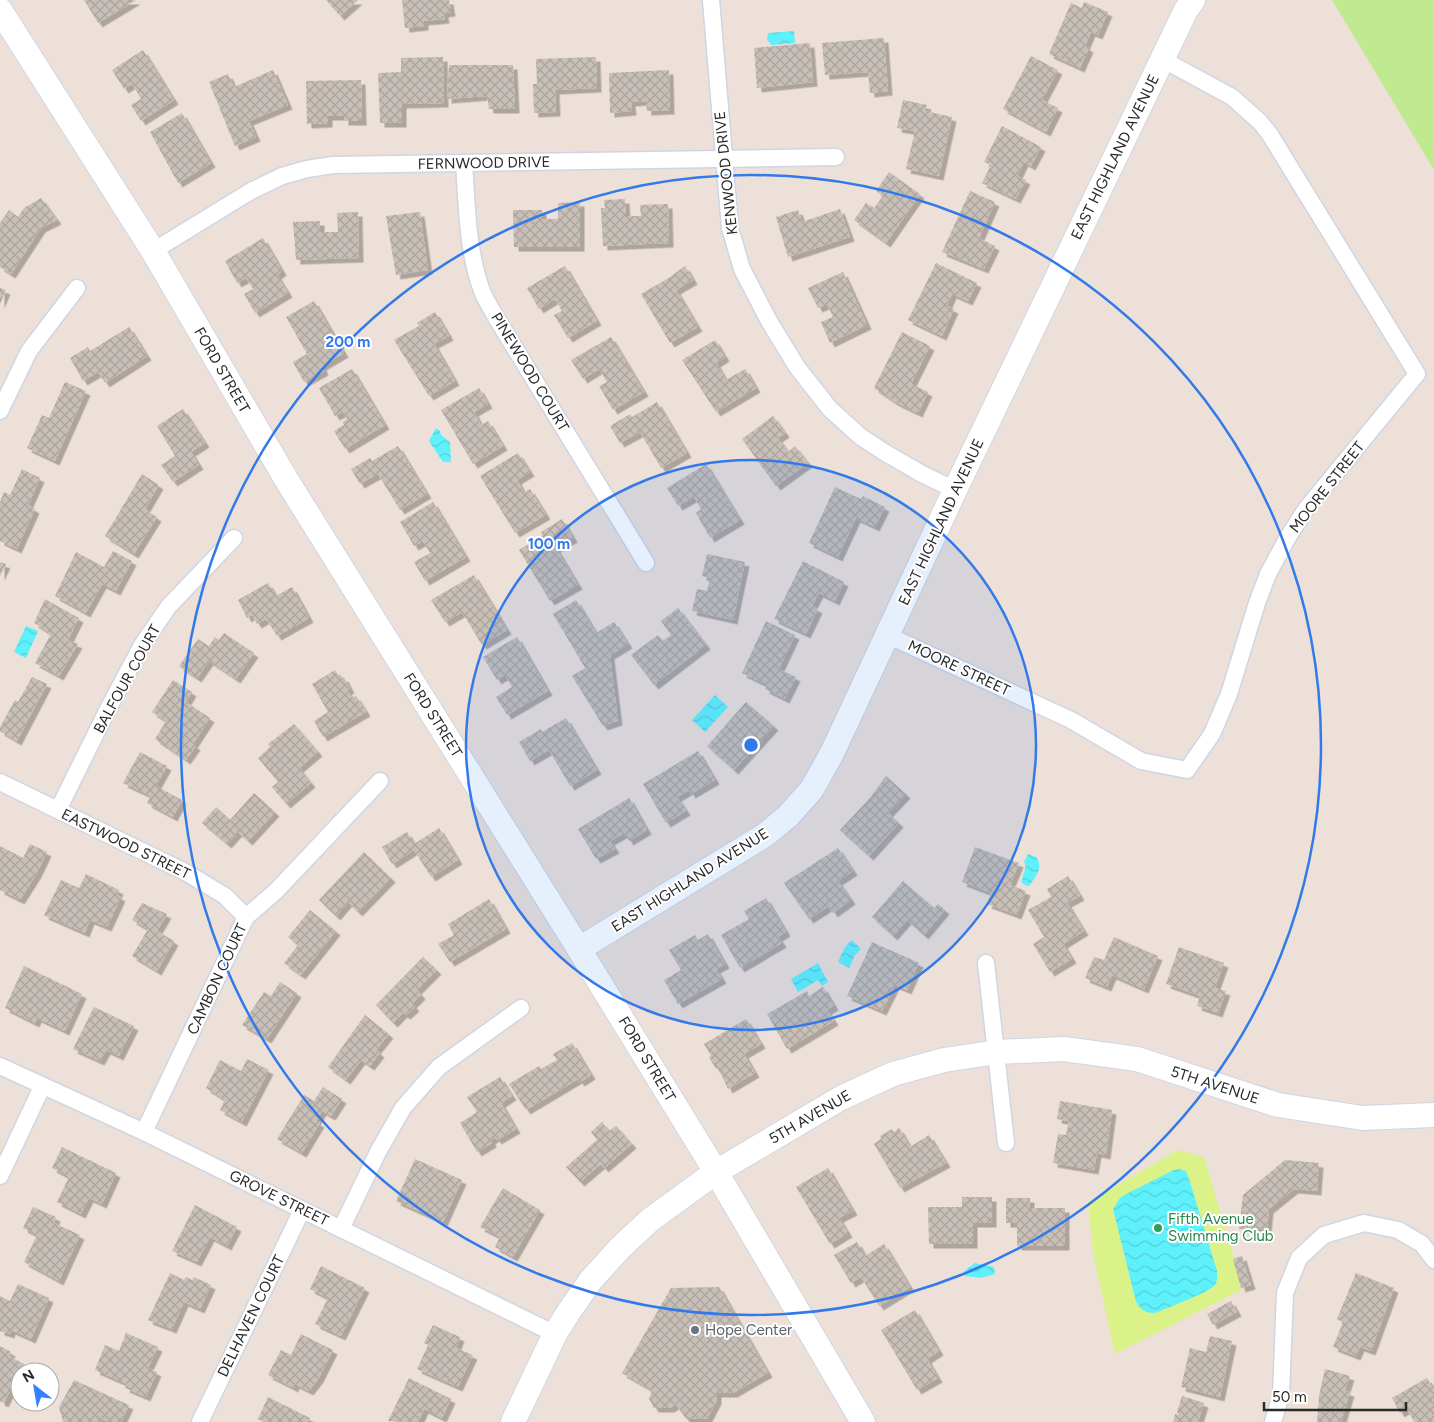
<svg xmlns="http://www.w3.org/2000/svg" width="1434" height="1422" font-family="Figtree,sans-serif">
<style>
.grass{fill:#c0ea8f}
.pitch{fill:#dbf289}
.water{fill:url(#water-waves)}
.building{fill:url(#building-cross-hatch);filter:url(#shadow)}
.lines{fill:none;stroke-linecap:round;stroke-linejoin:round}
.street-casing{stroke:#ced6e4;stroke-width:19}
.secondary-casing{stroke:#ced6e4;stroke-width:26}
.street{stroke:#fff;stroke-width:16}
.secondary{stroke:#fff;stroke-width:24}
.ring{fill:none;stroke:#3279ea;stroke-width:2.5}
.leisure-dot{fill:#2e9e5b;stroke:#fff;stroke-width:2}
.worship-dot{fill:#6b7280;stroke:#fff;stroke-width:2}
.labels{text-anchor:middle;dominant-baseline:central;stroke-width:4;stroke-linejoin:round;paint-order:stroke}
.street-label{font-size:15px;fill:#292929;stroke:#fff}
.leisure-label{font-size:15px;fill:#27864d;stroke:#fff;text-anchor:start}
.worship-label{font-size:15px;fill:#5b616d;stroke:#fff;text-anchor:start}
.centre{fill:#3279ea;stroke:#fff;stroke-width:2.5}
.ring-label{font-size:15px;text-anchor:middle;font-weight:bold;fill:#3279ea;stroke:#fff;stroke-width:4;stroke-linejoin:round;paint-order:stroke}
</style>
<defs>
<pattern id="water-waves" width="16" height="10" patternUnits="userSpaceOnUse" patternTransform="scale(1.25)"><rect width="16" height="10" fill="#5ff1fb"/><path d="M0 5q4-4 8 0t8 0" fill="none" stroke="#53cfd7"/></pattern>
<pattern id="building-cross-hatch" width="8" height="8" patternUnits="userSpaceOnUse" patternTransform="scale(1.25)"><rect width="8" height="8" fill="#c7bfb8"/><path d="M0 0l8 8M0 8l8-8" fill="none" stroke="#aba49e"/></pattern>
<filter id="shadow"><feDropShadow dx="4.5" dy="4.5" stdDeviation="0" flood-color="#0004"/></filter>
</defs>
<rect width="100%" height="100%" fill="#ede0d8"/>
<!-- grass -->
<polygon class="grass" points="1332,0 1434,0 1434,170"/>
<!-- pitch -->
<polygon class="pitch" points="1178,1150 1204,1157 1240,1278 1241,1290 1115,1354 1093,1254 1088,1202"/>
<!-- water -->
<g class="water">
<polygon points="794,31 795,43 772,45 767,40 768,33"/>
<polygon points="436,428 440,431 441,435 450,442 451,462 443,462 429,441"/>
<polygon points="26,626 38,631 26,658 14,652"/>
<polygon points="715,695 728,707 705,732 692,720"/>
<path d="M1028,854L1036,857C1044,867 1036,876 1030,885L1027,886L1022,883C1021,876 1028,868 1024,862Z"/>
<polygon points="852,940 861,949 855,955 849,968 838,962 845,947"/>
<polygon points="818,963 828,982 822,986 818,980 798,992 791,979"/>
<path d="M1180,1169L1186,1171L1190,1182L1217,1271C1217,1276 1218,1282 1214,1286C1207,1293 1167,1308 1155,1313C1145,1313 1141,1310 1136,1302L1113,1209L1120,1198L1126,1194L1174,1170Z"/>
<polygon points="975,1263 994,1267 995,1274 981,1278 965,1276 964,1271"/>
</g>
<!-- building -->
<g class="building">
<polygon points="84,0 136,0 98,23"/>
<polygon points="326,0 358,0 340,16"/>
<polygon points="402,0 449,0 451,12 444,13 445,19 424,21 424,26 405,28"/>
<polygon points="1084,2 1108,12 1098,35 1091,32 1085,46 1089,48 1080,68 1049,54 1071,3 1082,8"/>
<polygon points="884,38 888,91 870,93 868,72 825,75 822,43"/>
<polygon points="810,43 813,82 757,88 754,48"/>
<polygon points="143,50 174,100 141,121 131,105 141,99 132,84 124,89 112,70"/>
<polygon points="1031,56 1058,70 1042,100 1058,108 1046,132 1003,109"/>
<polygon points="443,57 444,103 402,104 402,123 380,123 378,73 401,72 401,58"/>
<polygon points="596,57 597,88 555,90 556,112 534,113 533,84 537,84 536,59"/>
<polygon points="449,65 513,65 515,109 489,109 487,96 447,99"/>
<polygon points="273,70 288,105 249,121 256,137 235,146 209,82 228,74 234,87"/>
<polygon points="669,70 670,110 647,111 646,101 631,102 632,111 610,113 609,73"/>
<polygon points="361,80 362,121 344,121 344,116 328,116 328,123 307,124 306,81"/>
<polygon points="903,100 927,105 925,111 952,117 939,176 906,169 915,131 897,128"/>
<polygon points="182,113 211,163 178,183 150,132"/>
<polygon points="1002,126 1041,147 1031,166 1024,162 1017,176 1026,180 1016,199 982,183 991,165 984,162"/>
<polygon points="889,172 920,194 886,243 854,220 866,203 874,208 883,196 876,191"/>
<polygon points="970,191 995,202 979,238 995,246 984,269 942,252"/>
<polygon points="41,198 57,220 41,228 11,274 0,267 0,223 9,210 18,217 24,208"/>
<polygon points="625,199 626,216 641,216 640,205 668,204 669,243 603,246 601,208 605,208 604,200"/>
<polygon points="580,202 580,247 514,247 513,210 542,210 542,219 558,219 558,203"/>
<polygon points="840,209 850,237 788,257 776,217 798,210 802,222"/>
<polygon points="358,212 359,258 296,260 293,222 320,221 320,232 338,232 337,213"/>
<polygon points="420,212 428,270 396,275 386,216"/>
<polygon points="263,238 282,271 277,275 288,293 255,313 244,294 253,289 246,278 237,283 225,261"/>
<polygon points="936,263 977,283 968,301 952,294 947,306 954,309 942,336 908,320"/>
<polygon points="565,266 597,321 568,338 554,315 562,311 555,299 539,309 527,288"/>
<polygon points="685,266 693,280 676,290 698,327 670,343 641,294 667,279"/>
<polygon points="843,272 867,325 830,343 821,322 833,317 827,304 818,308 808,288"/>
<polygon points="0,288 6,290 0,304"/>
<polygon points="314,301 344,353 322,366 324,371 304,382 293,362 307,354 286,317"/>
<polygon points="435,312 449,336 434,344 455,381 429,396 394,340 419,326 417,323"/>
<polygon points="129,327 147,356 105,383 98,372 83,381 70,358 88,347 90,351"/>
<polygon points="902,332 930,346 911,384 928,392 918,413 895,402 874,388"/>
<polygon points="611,337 644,392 613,410 599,386 607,382 599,369 583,379 571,360"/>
<polygon points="715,340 725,357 716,363 726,380 745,369 756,388 716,412 682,360"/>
<polygon points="352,369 385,425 345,449 334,431 344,425 343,422 347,419 343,412 335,416 319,388"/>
<polygon points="65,382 86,391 55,461 27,448 42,415 49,418"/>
<polygon points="479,388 488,404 474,412 481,425 488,421 503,446 473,464 441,410"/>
<polygon points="657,402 687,453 661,468 640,432 620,443 610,426 630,414 632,417"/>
<polygon points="183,409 205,443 191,452 199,465 173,482 161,465 175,456 157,426"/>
<polygon points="773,416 785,433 778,438 788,452 795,446 808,463 776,486 742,439"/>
<polygon points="398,446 427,494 400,510 378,474 360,484 351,469 370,458 372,461"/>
<polygon points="518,453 530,472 517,480 524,493 530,489 546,515 515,533 480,476"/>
<polygon points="706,464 740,520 710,538 696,513 701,509 694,497 678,506 667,488"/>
<polygon points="22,469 40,478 28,505 35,509 17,549 0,541 0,502 4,492 10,495"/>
<polygon points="142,474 159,485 145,509 157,517 134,554 105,536"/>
<polygon points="835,487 861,499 863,496 885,507 875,527 856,518 838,557 809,543"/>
<polygon points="433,502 466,557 425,581 414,562 430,553 423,541 414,546 400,522"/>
<polygon points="562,519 573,538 556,548 578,585 550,601 519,550 543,535 541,532"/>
<polygon points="113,551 132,561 116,591 102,584 86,613 55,596 76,552 104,567"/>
<polygon points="707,554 745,562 733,620 692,611 697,589 707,591 710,578 702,576"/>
<polygon points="803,561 844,582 835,601 819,593 812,606 818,609 806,634 774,619"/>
<polygon points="0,562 6,564 0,576"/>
<polygon points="474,575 507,630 482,645 462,612 445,622 431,600"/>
<polygon points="268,583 276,596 292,587 309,618 277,636 266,619 257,624 252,615 247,618 238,600"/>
<polygon points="45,599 79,618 68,640 78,644 59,676 35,663 51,634 34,623"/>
<polygon points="576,600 596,633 614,622 628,644 610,655 618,721 603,726 572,676 585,668 553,614"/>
<polygon points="678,608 706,645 654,685 631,655 658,635 663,641 671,635 661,621"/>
<polygon points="766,621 795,635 779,669 796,677 785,699 765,689 767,685 742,673"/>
<polygon points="224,633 254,653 236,679 209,661 197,678 179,666 198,639 209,646 215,637 219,640"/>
<polygon points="517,637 548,691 507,715 496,697 512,687 505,675 497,680 483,657"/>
<polygon points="335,670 340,679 344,677 350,689 347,690 352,698 356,696 366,712 323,737 314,721 328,712 312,684"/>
<polygon points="32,677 47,684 17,741 0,731 0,727 15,700 18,702"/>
<polygon points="173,680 192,692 186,702 210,718 193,744 196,746 186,760 155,739 166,721 152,712"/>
<polygon points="746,702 774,726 734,770 707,746"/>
<polygon points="566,718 597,770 570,786 549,750 530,761 519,742 541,729 542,732"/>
<polygon points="294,724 318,752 299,768 311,783 286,804 272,787 278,782 258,758 270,747 268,744"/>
<polygon points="698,751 715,780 691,794 689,790 677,797 686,811 666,823 643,784"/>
<polygon points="140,752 167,766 156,786 182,800 173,817 147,803 151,796 123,783"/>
<polygon points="886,776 906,794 888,813 899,823 869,856 840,830 869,799"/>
<polygon points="254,793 275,812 248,841 238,832 227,844 202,823 216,807 230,820"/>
<polygon points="629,798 647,830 629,841 624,833 610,841 615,849 596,859 578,829"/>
<polygon points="439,828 458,860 431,877 414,850 392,864 382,847 407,832 414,844"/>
<polygon points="30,844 47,852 37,873 20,900 0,890 0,846 23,858"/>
<polygon points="975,847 1019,863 1010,885 1026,891 1017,915 987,904 991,893 962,882"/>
<polygon points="838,848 853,871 838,881 851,900 833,913 829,906 809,919 784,883"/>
<polygon points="364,852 391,878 358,912 348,902 336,916 319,900"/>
<polygon points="86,874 119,890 117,895 121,897 107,927 90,920 85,933 44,915 61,880 79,888"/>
<polygon points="1068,876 1080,896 1067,903 1084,931 1063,944 1072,959 1050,972 1033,944 1044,937 1028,910 1051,897 1047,889"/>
<polygon points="903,881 934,908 938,904 945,910 924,935 907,920 893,936 872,917"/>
<polygon points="766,898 786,932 778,937 782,943 740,968 721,935 749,919 744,911"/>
<polygon points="489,899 506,929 450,962 438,944 454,935 448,924"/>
<polygon points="142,903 167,914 157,931 174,941 157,971 132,956 148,929 132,920"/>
<polygon points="310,910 336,931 301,975 284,963 298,945 288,937"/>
<polygon points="708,934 725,964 716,969 722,979 678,1004 664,980 681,970 669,950 695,935 698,940"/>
<polygon points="1114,937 1158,956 1144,989 1112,975 1107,987 1085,978 1094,957 1104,960"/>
<polygon points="872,942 919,963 907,990 895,985 882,1011 847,996"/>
<polygon points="1179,947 1224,963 1215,988 1226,991 1218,1013 1197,1006 1200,996 1166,984"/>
<polygon points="423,957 437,970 417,990 421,995 412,1004 415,1007 406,1015 403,1013 393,1023 376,1005"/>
<polygon points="24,966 82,994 65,1031 37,1018 35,1023 5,1008"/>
<polygon points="280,982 297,993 267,1039 242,1025 264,992 271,996"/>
<polygon points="823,987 834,1006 827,1010 834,1021 787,1049 767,1014 807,991 809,996"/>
<polygon points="94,1007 134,1026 119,1056 106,1050 100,1061 73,1049"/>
<polygon points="365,1015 389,1034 376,1050 380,1053 370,1066 361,1060 346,1080 328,1067"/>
<polygon points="746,1019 761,1044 744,1054 755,1073 728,1089 718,1068 716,1069 709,1057 711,1056 704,1044"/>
<polygon points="572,1043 591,1075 580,1082 578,1079 526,1110 509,1084 539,1066 541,1069 557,1060 553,1054"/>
<polygon points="247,1059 269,1070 242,1122 220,1110 225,1100 206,1088 220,1060 241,1071"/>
<polygon points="500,1077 512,1096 501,1103 516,1129 497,1140 495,1137 491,1140 492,1143 477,1152 460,1123 477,1112 467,1097"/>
<polygon points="323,1087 342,1099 331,1116 322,1111 316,1121 320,1123 302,1153 277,1139 304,1095 314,1101"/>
<polygon points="1060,1101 1112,1110 1106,1155 1097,1153 1094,1170 1053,1163 1058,1134 1066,1135 1069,1121 1057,1119"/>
<polygon points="602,1122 609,1131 616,1126 632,1144 604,1168 601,1164 580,1182 566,1167 597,1140 591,1132"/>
<polygon points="899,1128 910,1147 929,1135 946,1163 900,1188 874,1144 881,1139 880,1136 892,1129 894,1132"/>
<polygon points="62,1147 116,1173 102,1204 89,1198 81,1214 57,1202 69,1177 52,1168"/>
<polygon points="415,1159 462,1180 443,1222 396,1201"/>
<polygon points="1285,1160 1319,1163 1317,1191 1294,1189 1269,1209 1267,1230 1239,1229 1243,1195"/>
<polygon points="828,1168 853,1211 839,1218 848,1233 830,1244 796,1187"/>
<polygon points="503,1188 540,1210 513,1257 495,1247 500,1237 480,1227"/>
<polygon points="962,1197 992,1197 992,1223 973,1223 973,1244 929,1244 928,1207 962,1207"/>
<polygon points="1006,1198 1030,1198 1030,1208 1065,1208 1065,1246 1017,1246 1017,1223 1006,1223"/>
<polygon points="195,1205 237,1227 227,1246 210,1237 197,1262 172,1251"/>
<polygon points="33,1207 56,1217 54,1223 80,1235 59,1281 24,1262 37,1235 23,1228"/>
<polygon points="857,1242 865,1256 884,1244 910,1287 879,1306 861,1277 851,1283 834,1255"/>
<polygon points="1242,1256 1251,1285 1241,1288 1233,1259"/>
<polygon points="321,1266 365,1288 341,1336 315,1324 328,1298 310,1289"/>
<polygon points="170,1273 184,1280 186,1277 192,1280 194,1277 211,1285 200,1309 184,1302 172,1329 148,1320"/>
<polygon points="1356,1273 1394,1288 1371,1351 1360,1347 1356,1356 1333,1347 1343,1322 1337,1319"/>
<polygon points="18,1284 49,1298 31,1339 11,1330 10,1334 0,1331 0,1296 10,1301"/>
<polygon points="719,1287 768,1373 733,1393 717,1393 717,1400 707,1419 686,1419 676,1404 670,1408 654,1408 649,1399 652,1390 622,1373 671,1288"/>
<polygon points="1231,1301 1237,1312 1213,1325 1207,1314"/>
<polygon points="915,1310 939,1351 927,1359 938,1378 917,1390 881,1330"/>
<polygon points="433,1325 460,1337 456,1348 473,1355 458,1387 417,1369 428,1345 424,1343"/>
<polygon points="126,1333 158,1347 148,1368 157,1372 146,1397 125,1388 127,1384 95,1370 105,1345 119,1351"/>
<polygon points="301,1334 333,1350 319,1378 309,1391 295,1384 294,1388 268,1375 281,1350 291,1355"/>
<polygon points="1210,1336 1232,1341 1220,1397 1181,1387 1190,1348 1206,1352"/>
<polygon points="0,1346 11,1352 9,1356 24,1364 4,1403 0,1401"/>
<polygon points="1325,1369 1350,1376 1345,1391 1350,1392 1341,1422 1317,1422 1319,1396"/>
<polygon points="409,1378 451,1399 442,1418 424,1409 418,1422 388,1421"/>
<polygon points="1427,1378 1434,1390 1434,1422 1414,1422 1407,1409 1400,1413 1392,1398"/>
<polygon points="74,1380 129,1405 121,1422 108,1422 102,1419 101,1422 63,1422 59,1407"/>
<polygon points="1182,1396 1204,1403 1198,1422 1173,1422 1175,1414 1179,1415 1177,1412"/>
<polygon points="268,1397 310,1418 308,1422 264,1422 258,1419"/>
</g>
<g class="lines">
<!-- street casing -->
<g class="street-casing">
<g id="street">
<polyline points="711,0 730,228 742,269 769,321 797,367 830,409 861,437 884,452 922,474 955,490"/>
<path d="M464,163C467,205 467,251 482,291C486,301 492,310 497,319L646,563"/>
<polyline points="153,251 251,191 282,176 307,169 333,165 836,157"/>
<polyline points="0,411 29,351 77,288"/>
<polyline points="887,635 1071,720 1141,761 1187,770 1212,734 1229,694 1257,603 1268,574 1288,537 1306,509 1417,374 1269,133 1259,121 1232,97 1162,59"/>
<polyline points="0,782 187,873 225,896 246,917"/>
<polyline points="58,810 108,709 142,645 169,606 234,538"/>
<polyline points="986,963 1006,1143"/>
<polyline points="0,1066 144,1132 555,1334"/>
<polyline points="144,1132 246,917 276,891 380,781"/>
<polyline points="0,1176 42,1087"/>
<polyline points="341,1229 378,1152 403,1108 439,1067 521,1008"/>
<polyline points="200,1422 302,1210"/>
<polyline points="1273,1422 1281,1395 1285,1293 1299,1258 1324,1235 1364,1223 1398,1230 1422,1244 1434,1260"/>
</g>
</g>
<!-- secondary casing -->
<g class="secondary-casing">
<g id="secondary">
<polyline points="0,10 153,251 286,479 579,949 716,1172 863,1422"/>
<polyline points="579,949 765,835 788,816 812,789 832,753 955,490 1186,10 1193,0"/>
<polyline points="513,1422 555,1334 568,1313 591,1280 620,1248 650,1220 716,1172 743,1156 841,1098 893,1074 944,1060 997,1052 1064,1049 1137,1059 1278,1105 1363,1118 1434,1115"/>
</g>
</g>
<!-- street -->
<use href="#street" class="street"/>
<!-- secondary -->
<use href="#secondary" class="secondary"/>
</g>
<!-- distance rings -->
<circle cx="751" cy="745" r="285" fill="#3279ea" fill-opacity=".12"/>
<g class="ring">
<circle cx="751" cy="745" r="285"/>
<circle cx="751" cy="745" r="570"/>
</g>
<!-- markers -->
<circle class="leisure-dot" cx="1158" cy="1228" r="5"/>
<circle class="worship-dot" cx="695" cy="1330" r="5"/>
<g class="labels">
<!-- street labels -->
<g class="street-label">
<text transform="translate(1115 157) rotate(-64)">EAST HIGHLAND AVENUE</text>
<text transform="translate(484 163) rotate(-1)">FERNWOOD DRIVE</text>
<text transform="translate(726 173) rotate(-96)">KENWOOD DRIVE</text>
<text transform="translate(222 370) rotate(60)">FORD STREET</text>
<text transform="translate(530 372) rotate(59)">PINEWOOD COURT</text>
<text transform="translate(1327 487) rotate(-52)">MOORE STREET</text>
<text transform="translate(941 522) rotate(-65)">EAST HIGHLAND AVENUE</text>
<text transform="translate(959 668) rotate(25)">MOORE STREET</text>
<text transform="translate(127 679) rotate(-61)">BALFOUR COURT</text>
<text transform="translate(433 715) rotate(58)">FORD STREET</text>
<text transform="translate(126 844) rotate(26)">EASTWOOD STREET</text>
<text transform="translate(690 880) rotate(-32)">EAST HIGHLAND AVENUE</text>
<text transform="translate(217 979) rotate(-65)">CAMBON COURT</text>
<text transform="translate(647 1059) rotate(59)">FORD STREET</text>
<text transform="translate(1215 1085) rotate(18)">5TH AVENUE</text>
<text transform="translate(810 1117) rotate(-30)">5TH AVENUE</text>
<text transform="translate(279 1198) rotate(26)">GROVE STREET</text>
<text transform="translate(251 1316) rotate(-64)">DELHAVEN COURT</text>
</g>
<!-- leisure labels -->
<g class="leisure-label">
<text x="1168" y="1219">Fifth Avenue<tspan x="1168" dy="17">Swimming Club</tspan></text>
</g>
<!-- worship labels -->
<g class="worship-label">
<text x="705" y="1330">Hope Center</text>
</g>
</g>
<circle cx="751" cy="745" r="8" class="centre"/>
<g class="ring-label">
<text x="348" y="347">200 m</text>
<text x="549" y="549">100 m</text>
</g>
<!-- north arrow -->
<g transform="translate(35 1387) rotate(329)"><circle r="24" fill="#ffffff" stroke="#a9a9a9"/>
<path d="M0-4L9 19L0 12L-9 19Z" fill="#3382ff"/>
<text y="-8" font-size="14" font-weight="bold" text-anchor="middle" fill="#292929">N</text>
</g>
<!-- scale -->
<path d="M1264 1402v8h142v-8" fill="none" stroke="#292929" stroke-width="2.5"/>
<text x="1272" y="1402" font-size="15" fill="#292929" stroke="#ffffff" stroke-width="4" paint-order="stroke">50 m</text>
</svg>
